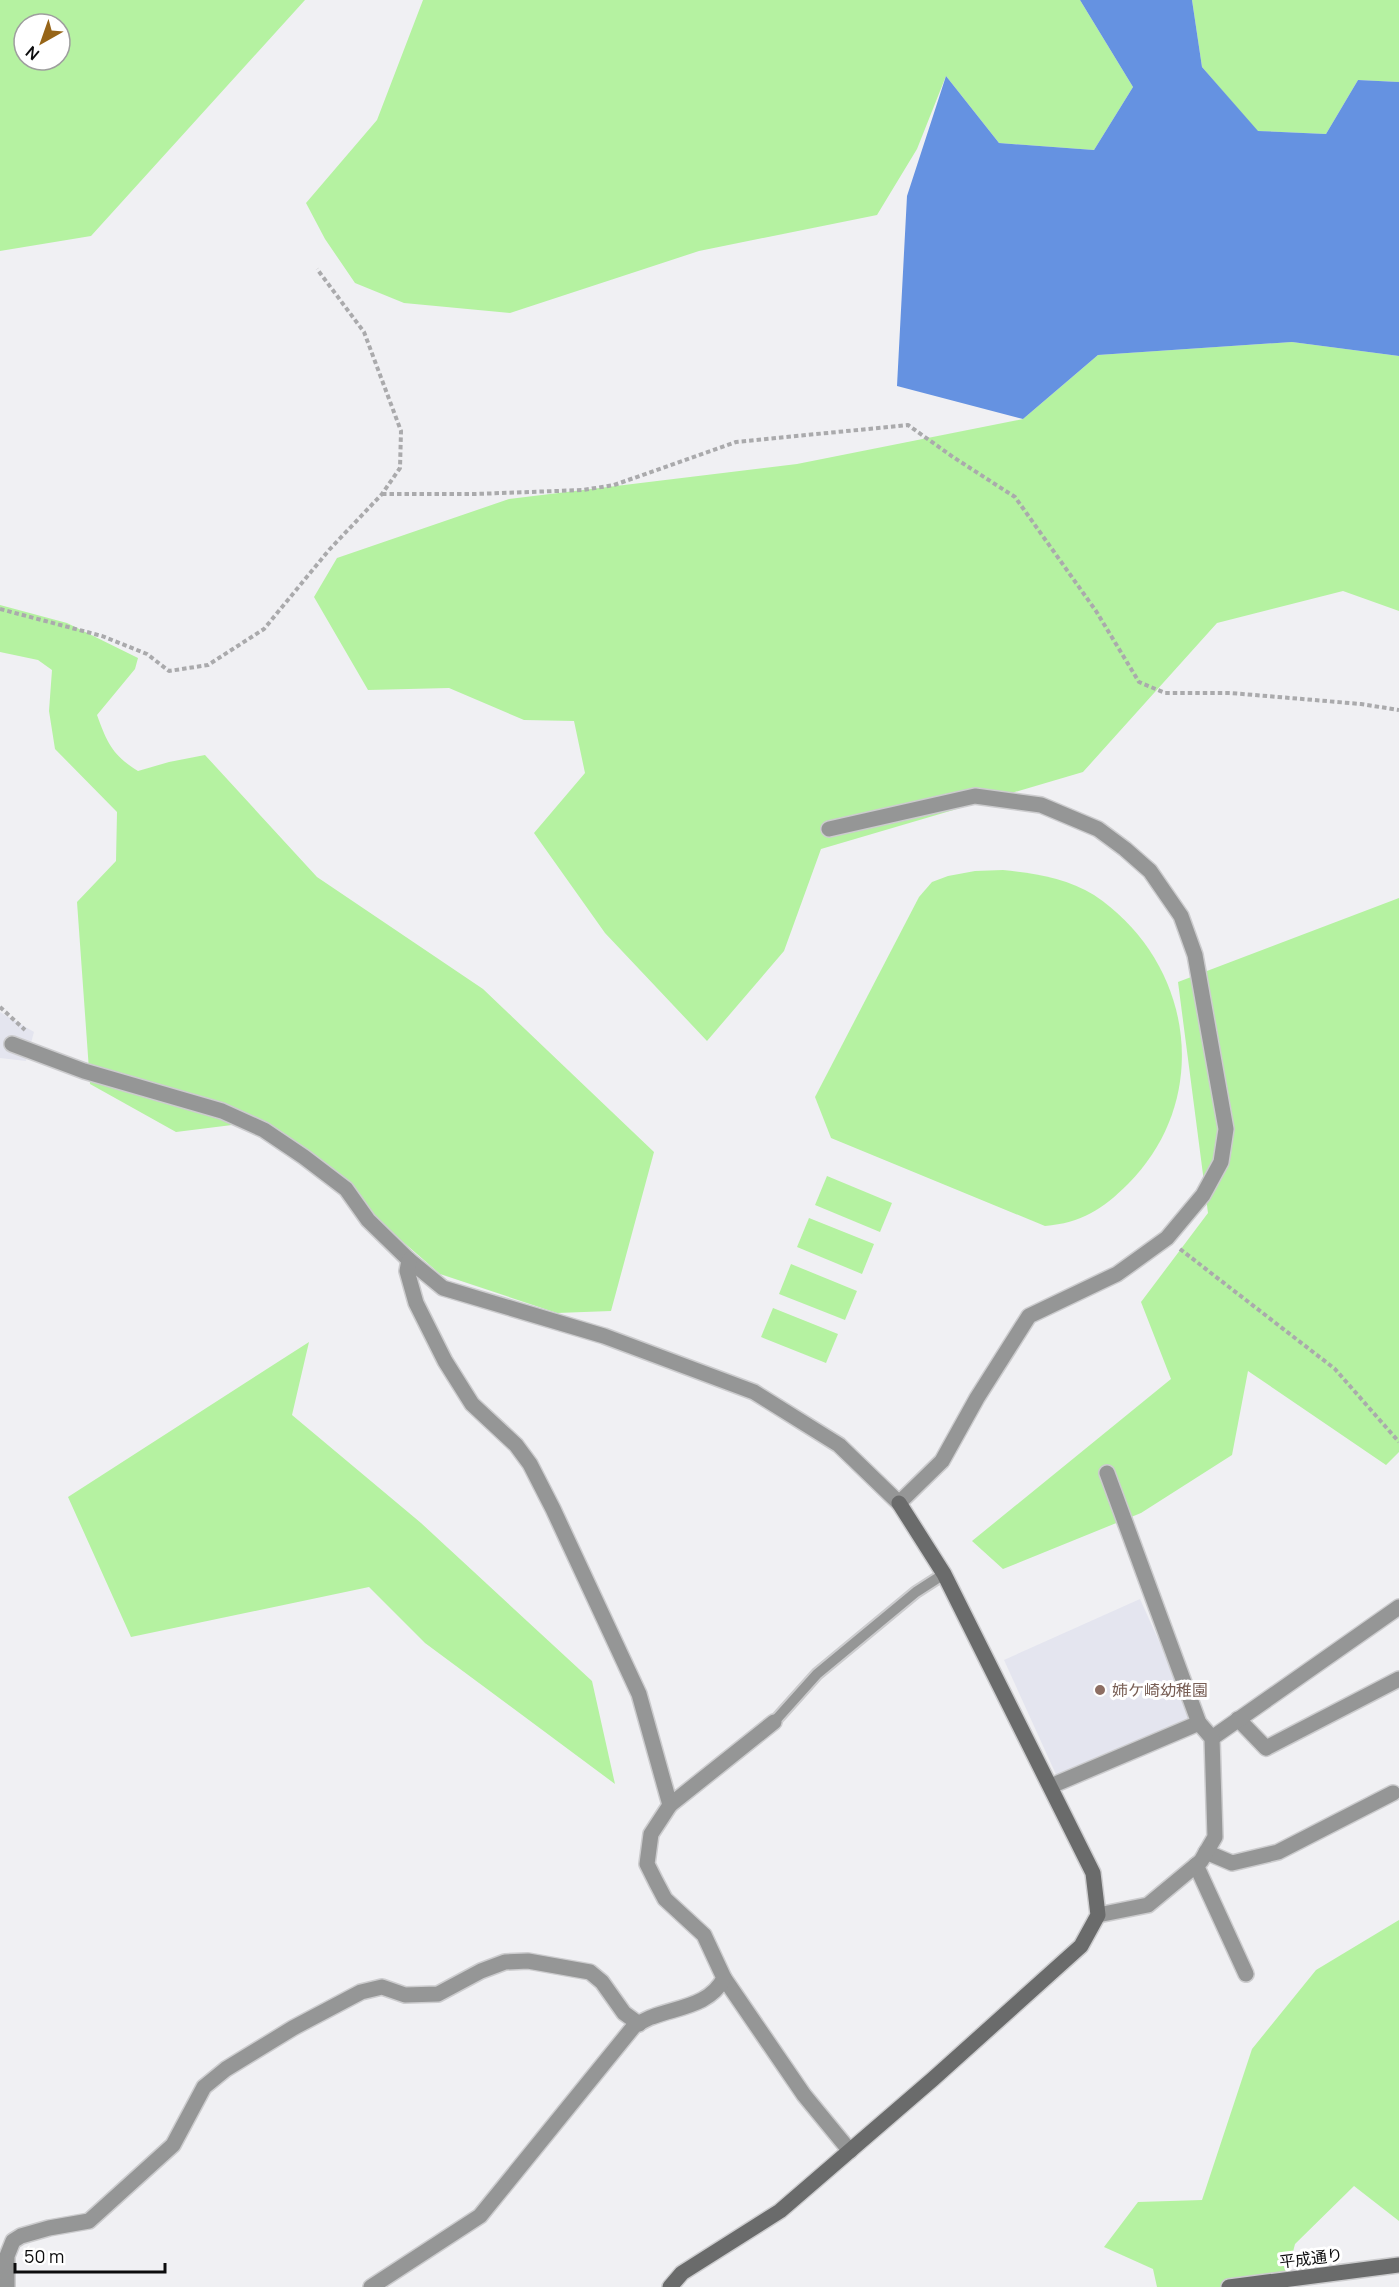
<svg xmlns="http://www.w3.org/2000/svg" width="1399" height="2287" font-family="Manrope,'Noto Sans JP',sans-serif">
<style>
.built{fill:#e4e5ef}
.green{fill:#b5f2a1;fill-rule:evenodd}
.water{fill:#6592e1}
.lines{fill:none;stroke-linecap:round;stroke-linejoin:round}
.lane-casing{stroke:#ccccce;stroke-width:14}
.street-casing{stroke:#ccccce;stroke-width:18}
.secondary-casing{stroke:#ccccce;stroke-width:18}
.path{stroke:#aaaaac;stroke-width:4;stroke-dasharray:4.5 3;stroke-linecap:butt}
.lane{stroke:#959696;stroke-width:10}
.street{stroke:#959696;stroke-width:15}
.secondary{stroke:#6a6b6b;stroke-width:15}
.education-dot{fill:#8d6e63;stroke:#fff;stroke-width:2}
.labels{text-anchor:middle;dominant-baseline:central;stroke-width:6;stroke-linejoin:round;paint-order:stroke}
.education-label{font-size:16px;fill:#785e54;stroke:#fff;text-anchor:start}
.street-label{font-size:16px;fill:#0c0c0d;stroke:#fff}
</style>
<rect width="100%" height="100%" fill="#f0f0f3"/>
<!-- built -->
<g class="built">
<polygon points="0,1012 34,1032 26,1061 0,1058"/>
<polygon points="1140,1599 1195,1721 1059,1781 1004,1660"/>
</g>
<!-- green -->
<g class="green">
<path d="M0,0H305L91,236L0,251ZM24,24H60V60H24Z"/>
<polygon points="423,0 1080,0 1133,87 1094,150 999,143 946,76 917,149 877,215 699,251 510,313 404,303 355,283 325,239 306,203 377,120"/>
<polygon points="1192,0 1399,0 1399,82 1358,80 1326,134 1257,131 1202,67"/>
<polygon points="1292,342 1399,356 1399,611 1343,591 1217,623 1083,772 821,849 784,951 707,1041 605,933 534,833 585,773 574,721 524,720 449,688 368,690 314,597 337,558 509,499 797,464 1023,419 1098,355"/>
<path d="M0,605L67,623L138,658L135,669L97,715C107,742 112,755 138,771L169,762L205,755L317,877L483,989L654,1152L611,1311L557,1313L440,1274L264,1121L176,1132L90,1084L77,902L116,861L117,812L55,749L49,711L52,670L38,660L0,652Z"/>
<path d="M1003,870C1034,873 1067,878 1094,895C1193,961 1214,1098 1128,1184C1103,1209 1081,1223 1045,1226L831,1138L815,1097L919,897L932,882L948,876L975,871Z"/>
<polygon points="1399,898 1399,1452 1386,1465 1248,1371 1232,1455 1141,1513 1003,1569 972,1541 1171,1379 1141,1302 1208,1213 1178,982"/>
<polygon points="827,1176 892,1203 880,1232 815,1205"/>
<polygon points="809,1218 874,1244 862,1274 797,1247"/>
<polygon points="791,1264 857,1291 845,1320 779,1294"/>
<polygon points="773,1308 838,1334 826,1363 761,1337"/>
<polygon points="309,1342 292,1415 421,1523 592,1681 615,1784 425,1643 369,1587 131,1637 68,1497"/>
<polygon points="1399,1920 1399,2221 1354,2186 1295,2244 1284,2287 1157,2287 1153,2269 1104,2247 1138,2202 1202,2200 1252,2049 1316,1970"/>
</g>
<!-- water -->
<polygon class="water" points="1080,0 1192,0 1202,67 1258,131 1326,134 1358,80 1399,82 1399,356 1292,342 1098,355 1023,419 897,386 907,196 946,76 999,143 1094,150 1133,87"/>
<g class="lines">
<!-- lane casing -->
<g class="lane-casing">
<polyline id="lane" points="774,1722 817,1674 916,1592 944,1574"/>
</g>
<!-- street casing -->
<g class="street-casing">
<g id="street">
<polyline points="12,1044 84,1071 222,1111 264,1130 304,1157 346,1189 368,1220 409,1260 443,1288 604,1336 754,1392 839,1445 899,1503 942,1461 977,1398 1029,1316 1117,1274 1167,1238 1203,1195 1221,1162 1226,1129 1195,955 1181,916 1150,871 1125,849 1098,829 1041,805 975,796 829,829"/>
<polyline points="409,1260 407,1271 416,1303 445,1361 472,1404 516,1445 530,1464 553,1509 639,1694 670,1805"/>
<polyline points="1238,1719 1266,1748 1399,1679"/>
<polyline points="1212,1738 1399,1607"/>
<polyline points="1051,1786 1199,1723"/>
<polyline points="1206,1852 1232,1863 1278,1852 1393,1793"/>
<polyline points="1196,1865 1246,1974"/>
<polyline points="1098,1915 1148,1905 1201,1861 1215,1837 1212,1738 1199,1723 1107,1473"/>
<polyline points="724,1978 804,2095 850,2151"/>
<polyline points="7,2287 7,2256 13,2241 21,2236 49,2228 89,2221 173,2145 204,2087 226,2069 293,2028 361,1992 382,1987 405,1995 438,1994 481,1971 505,1962 528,1961 590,1972 602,1982 624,2013 639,2024"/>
<path d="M371,2287L480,2216L635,2025C640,2023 646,2019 652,2017C677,2007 710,2006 724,1978L704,1935L665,1899L656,1882L647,1864L651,1834L670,1805L774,1722"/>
</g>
</g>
<!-- secondary casing -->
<g class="secondary-casing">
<g id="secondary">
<polyline points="670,2287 682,2273 780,2211 933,2079 1081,1946 1098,1915 1093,1873 944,1574 899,1503"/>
<polyline points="1229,2287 1399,2265"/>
</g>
</g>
<!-- path -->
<g class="path">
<polyline points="382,494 475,494 583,490 614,485 736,442 908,425 953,457 1015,497 1096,611 1139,682 1165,693 1231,693 1361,704 1399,710"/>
<polyline points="0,609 102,636 147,654 169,671 208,665 264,629 329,550 382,494 400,468 401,431 364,332 317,269"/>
<polyline points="0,1007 25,1030"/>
<polyline points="1180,1249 1335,1369 1399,1442"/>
</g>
<!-- lane -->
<use href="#lane" class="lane"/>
<!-- street -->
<use href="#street" class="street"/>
<!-- secondary -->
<use href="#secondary" class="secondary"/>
</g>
<!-- markers -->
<circle class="education-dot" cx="1100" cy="1690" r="6"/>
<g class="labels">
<!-- education labels -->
<g class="education-label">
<text x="1112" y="1690">姉ケ崎幼稚園</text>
</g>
<!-- street labels -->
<g class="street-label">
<text transform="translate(1311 2258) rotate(-7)">平成通り</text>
</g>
</g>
<!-- north arrow -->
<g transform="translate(42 42) rotate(220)"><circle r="28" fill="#ffffff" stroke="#9e9e9e" stroke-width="1.5"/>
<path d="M0-4.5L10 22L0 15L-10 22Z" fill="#976518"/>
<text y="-9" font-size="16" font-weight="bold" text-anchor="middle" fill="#0c0c0d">N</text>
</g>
<!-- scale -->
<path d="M15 2263v9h150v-9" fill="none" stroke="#0c0c0d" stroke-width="3"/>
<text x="24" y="2263" font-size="18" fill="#0c0c0d" stroke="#ffffff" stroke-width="4.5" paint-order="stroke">50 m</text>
</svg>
